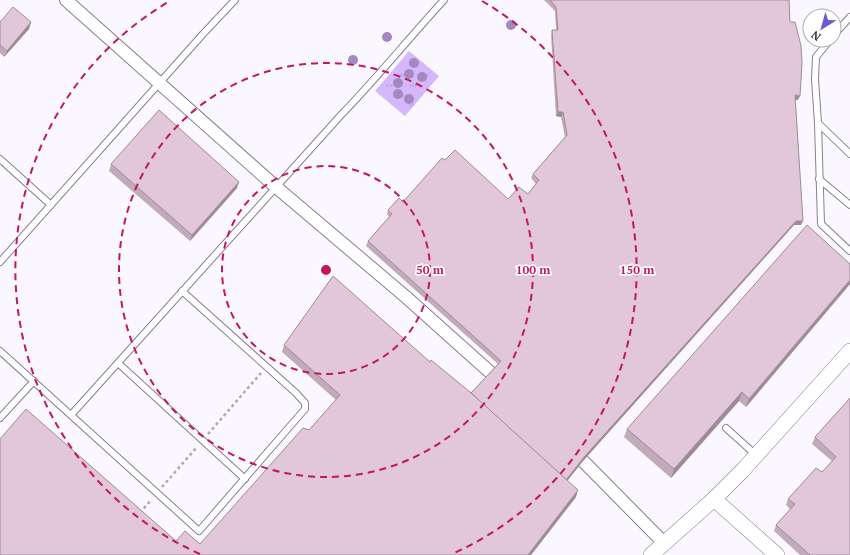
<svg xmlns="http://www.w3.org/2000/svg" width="850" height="555" font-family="'PT Serif',serif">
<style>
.grass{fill:url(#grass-tufts)}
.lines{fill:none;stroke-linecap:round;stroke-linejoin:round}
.service-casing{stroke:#877e96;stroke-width:8}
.minor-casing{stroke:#877e96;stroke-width:14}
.tertiary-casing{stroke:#877e96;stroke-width:16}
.path{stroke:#adabb2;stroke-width:2.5;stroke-dasharray:3 3;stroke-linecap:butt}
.service{stroke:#fff;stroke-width:6}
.minor{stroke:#fff;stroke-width:12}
.tertiary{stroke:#fff;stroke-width:15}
.tree{fill:#a489c0}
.wall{fill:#c2abb9}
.shaded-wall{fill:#9e8b96}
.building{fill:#e1c7d7;stroke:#9e8b96}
.ring{fill:none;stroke:#c2185b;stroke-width:2;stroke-dasharray:7 5}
.centre{fill:#c2185b;stroke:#fff;stroke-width:2}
.ring-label{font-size:12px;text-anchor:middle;font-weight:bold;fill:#c2185b;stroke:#fff;stroke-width:3.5;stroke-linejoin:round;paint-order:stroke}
</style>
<defs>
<pattern id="grass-tufts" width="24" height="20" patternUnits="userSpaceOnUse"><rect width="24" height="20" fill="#d4b8fb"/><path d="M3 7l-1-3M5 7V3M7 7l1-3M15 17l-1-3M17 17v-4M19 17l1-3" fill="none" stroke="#b69ed8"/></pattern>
</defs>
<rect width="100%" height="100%" fill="#faf8fe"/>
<!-- grass -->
<polygon class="grass" points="409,51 439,76 405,116 375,91"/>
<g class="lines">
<!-- service casing -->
<g class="service-casing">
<g id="service">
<polyline points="834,35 850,17"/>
<polyline points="830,40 816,57 815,79 818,123 850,154"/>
<polyline points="818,123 821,224 850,251"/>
<polyline points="0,159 51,205"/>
<polyline points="819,179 850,205"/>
<polyline points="0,262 203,34 235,0"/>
<polyline points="0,351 199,531 305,409 305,403 296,393 182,291"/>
<polyline points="118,363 245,479"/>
<path d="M71,415L341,115C377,78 409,38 444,0"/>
<polyline points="0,418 34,381"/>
<polyline points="726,428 756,455"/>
</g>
</g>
<!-- minor casing -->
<g class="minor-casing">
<g id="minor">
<polyline points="66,0 276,187 406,297 492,374"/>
<polyline points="583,461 664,543"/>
</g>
</g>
<!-- tertiary casing -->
<g class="tertiary-casing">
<g id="tertiary">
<polyline points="714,499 777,555"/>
<polyline points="651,555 714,499 743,470 850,351"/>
</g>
</g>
<!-- path -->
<g class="path">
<polyline points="208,434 261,373"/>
<polyline points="162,487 197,447"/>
<polyline points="140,513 151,500"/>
</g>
<!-- service -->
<use href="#service" class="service"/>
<!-- minor -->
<use href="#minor" class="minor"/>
<!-- tertiary -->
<use href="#tertiary" class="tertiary"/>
</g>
<!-- trees -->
<g class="tree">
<circle cx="511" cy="25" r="5"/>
<circle cx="387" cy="37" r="5"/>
<circle cx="353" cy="60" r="5"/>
<circle cx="414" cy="63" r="5"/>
<circle cx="409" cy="74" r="5"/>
<circle cx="422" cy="77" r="5"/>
<circle cx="398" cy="83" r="5"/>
<circle cx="398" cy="94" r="5"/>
<circle cx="409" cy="99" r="5"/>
</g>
<!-- wall -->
<g class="wall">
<polygon points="544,0 789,0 790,22 798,100 795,100 801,225 794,225 583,461 567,481 576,497 531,555 0,555 176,541 200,544 309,430 336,400 282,352 284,345 430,362 471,393 498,364 366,246 368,241 389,217 387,214 388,210 403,202 508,199 528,194 536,184 531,178 533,174 565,137 561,117 556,116 551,35 552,30 556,30 555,11"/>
<polygon points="0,22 31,22 29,29 4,57 0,53"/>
<polygon points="111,164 237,188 190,241 109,171"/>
<polygon points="850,264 850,284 746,407 739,401 671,478 624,437 627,429"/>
<polygon points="850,398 850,555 800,555 774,531 776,525 790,509 786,505 788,499 822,472 832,461 812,444 815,437"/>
</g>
<!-- shaded-wall -->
<g class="shaded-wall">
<polygon points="31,22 29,29 4,57 7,51"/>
<polygon points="795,95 800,96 798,100 793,100"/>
<polygon points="558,112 563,112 561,117 556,116"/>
<polygon points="239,182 237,188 190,241 192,235"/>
<polygon points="796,221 803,221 801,225 794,225 583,461 564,485 565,481 585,456"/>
<polygon points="850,280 850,284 746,407 749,399"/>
<polygon points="742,392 739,401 671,478 674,469"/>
<polygon points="578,490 576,497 531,555 528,555"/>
</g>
<!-- building -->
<g class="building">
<polygon points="550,0 789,0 790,22 795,22 801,46 802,63 800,96 795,95 803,221 796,221 585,456 566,480 471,393 501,361 368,241 392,214 388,210 399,198 403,202 442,158 445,160 455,150 508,199 519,187 528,194 539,180 533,174 567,135 563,112 558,112 552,30 558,30 556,7"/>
<polygon points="13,7 31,22 7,51 0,45 0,22"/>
<polygon points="159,110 239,182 192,235 111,164"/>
<polygon points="807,225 850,264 850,280 749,399 742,392 674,469 627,429"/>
<polygon points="333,276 430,362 431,360 470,392 578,490 528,555 0,555 0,439 26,409 176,541 185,531 200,544 303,428 309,430 340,395 284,345"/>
<polygon points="850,398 850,555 810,555 776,525 795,504 788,499 816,468 822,472 836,457 815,437"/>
</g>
<!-- distance rings -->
<g class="ring">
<circle cx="326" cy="270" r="104"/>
<circle cx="326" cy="270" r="207"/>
<path d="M200 554A311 311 0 0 1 170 1M482 1A311 311 0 0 1 452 554"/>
</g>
<circle cx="326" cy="270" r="6" class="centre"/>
<g class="ring-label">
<text x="430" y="274">50 m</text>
<text x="533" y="274">100 m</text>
<text x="637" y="274">150 m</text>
</g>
<!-- north arrow -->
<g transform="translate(822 28) rotate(217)"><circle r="19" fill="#ffffff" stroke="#acabaf"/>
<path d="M0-3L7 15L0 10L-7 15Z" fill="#6a5bd4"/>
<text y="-6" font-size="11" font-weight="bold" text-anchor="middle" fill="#302d37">N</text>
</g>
</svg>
